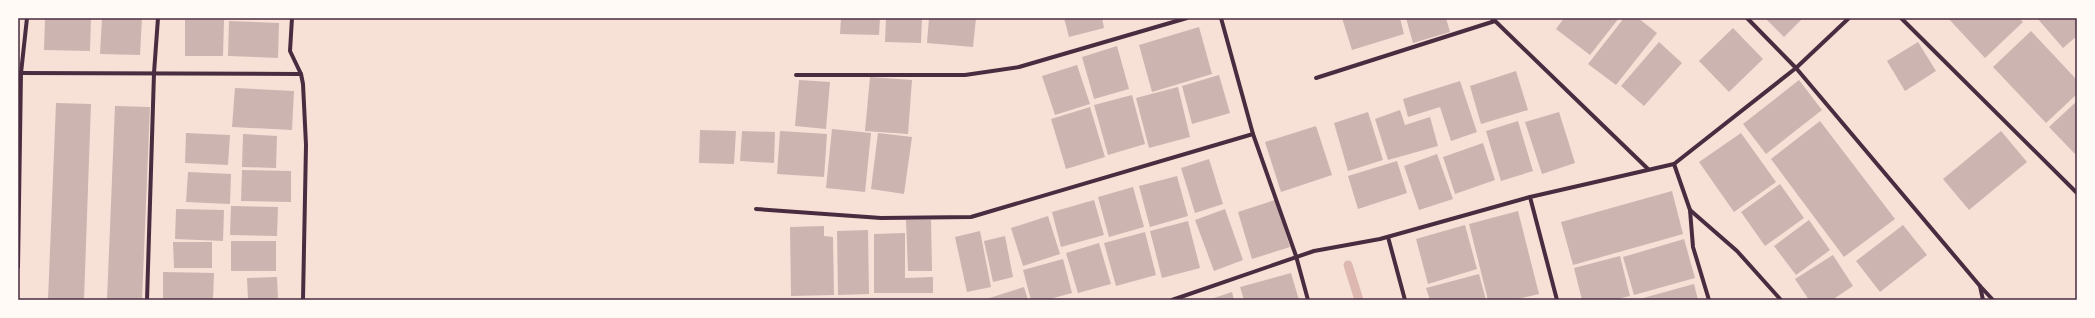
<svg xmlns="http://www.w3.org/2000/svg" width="2095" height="318" font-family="Ubuntu,sans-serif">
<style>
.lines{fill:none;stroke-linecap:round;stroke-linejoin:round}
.stream{stroke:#dcb8b0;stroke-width:9}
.building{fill:#ccb4b1}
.minor{stroke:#4a2c40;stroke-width:4}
.neatline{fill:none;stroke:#4a2c40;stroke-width:1.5}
</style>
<rect width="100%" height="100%" fill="#f7e1d7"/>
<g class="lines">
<!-- stream -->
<polyline class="stream" points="1348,265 1359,300"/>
</g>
<!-- building -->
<g class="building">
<polygon points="45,18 91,18 90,51 44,50"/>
<polygon points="102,18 142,18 140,55 100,54"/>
<polygon points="841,18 880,18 879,35 840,34"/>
<polygon points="886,18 922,18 921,43 885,42"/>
<polygon points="929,18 976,18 973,47 927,43"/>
<polygon points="1064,18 1102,18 1104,28 1069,37"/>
<polygon points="1342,18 1400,18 1404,34 1352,50"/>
<polygon points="1406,18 1446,18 1450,32 1413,43"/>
<polygon points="1564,18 1619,18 1590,55 1556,29"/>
<polygon points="1624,18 1638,18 1657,33 1616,85 1588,64"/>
<polygon points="1765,18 1803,18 1784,37"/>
<polygon points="1948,18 2019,18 2023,22 1985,58"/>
<polygon points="2037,18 2077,18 2077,36 2063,48"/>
<polygon points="185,20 224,20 223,56 185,56"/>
<polygon points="229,21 279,23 278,58 228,56"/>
<polygon points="1199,27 1212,74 1152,92 1139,45"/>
<polygon points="1733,28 1763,59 1729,92 1699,61"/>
<polygon points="2031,31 2077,80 2077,94 2046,123 1993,67"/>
<polygon points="1659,42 1682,63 1644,106 1621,86"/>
<polygon points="1918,42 1936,71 1905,91 1887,61"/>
<polygon points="1117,46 1129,89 1094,99 1082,57"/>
<polygon points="1077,65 1090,104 1055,115 1042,76"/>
<polygon points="1516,71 1528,110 1481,124 1470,86"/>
<polygon points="1219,75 1230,113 1192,124 1182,86"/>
<polygon points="870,77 912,80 908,134 865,131"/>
<polygon points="799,80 830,82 826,129 795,126"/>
<polygon points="1799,80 1822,110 1766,154 1743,124"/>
<polygon points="1460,81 1477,132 1451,141 1440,107 1408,117 1403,99"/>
<polygon points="1178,87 1190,137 1149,148 1136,98"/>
<polygon points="235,88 294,91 292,130 232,127"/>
<polygon points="1132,95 1145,144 1108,155 1094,105"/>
<polygon points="2077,101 2077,153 2075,154 2049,127"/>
<polygon points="56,103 91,104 84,300 48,300"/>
<polygon points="115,106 150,107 142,300 107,300"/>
<polygon points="1090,107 1105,157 1066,169 1051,119"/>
<polygon points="1400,110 1405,125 1430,117 1438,146 1388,160 1375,119"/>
<polygon points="1368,112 1383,160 1348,171 1334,123"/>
<polygon points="1559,112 1575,163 1542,174 1525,122"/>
<polygon points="1518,121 1533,171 1501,181 1486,131"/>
<polygon points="1820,121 1895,219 1844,257 1771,159"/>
<polygon points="1316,126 1332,175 1281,192 1265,142"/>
<polygon points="832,129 871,133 865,192 826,188"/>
<polygon points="700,130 736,131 734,164 699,163"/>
<polygon points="742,131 775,132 774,163 740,161"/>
<polygon points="780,131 827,134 824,177 777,174"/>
<polygon points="2001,131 2027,162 1969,210 1943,179"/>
<polygon points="186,133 230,135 228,165 185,163"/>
<polygon points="878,133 912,137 904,194 871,189"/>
<polygon points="1741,133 1776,182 1734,212 1699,162"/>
<polygon points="243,134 277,136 276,168 242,167"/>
<polygon points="1483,143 1495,180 1455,194 1443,157"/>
<polygon points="1437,154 1453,199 1419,210 1404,166"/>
<polygon points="1209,159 1223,204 1195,213 1181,168"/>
<polygon points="1397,161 1407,193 1358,209 1348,176"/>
<polygon points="242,170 291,171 291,202 241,201"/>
<polygon points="188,172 231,174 230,204 186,202"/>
<polygon points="1177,176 1188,216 1150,227 1139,186"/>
<polygon points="1780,184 1804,218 1765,246 1741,212"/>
<polygon points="1133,187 1144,227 1109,237 1098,197"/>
<polygon points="1672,191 1683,234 1573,265 1561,222"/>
<polygon points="1094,200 1104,235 1061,247 1052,212"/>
<polygon points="1275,200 1290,247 1252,259 1238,212"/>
<polygon points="231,206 278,207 277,236 230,235"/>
<polygon points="176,209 224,210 223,241 175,239"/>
<polygon points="1225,209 1243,260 1214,271 1195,220"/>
<polygon points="1518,211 1539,294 1514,300 1488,300 1469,224"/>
<polygon points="1048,216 1060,254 1023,266 1011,228"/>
<polygon points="906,220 931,220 932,271 908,271"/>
<polygon points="1809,220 1830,250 1796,275 1774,246"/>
<polygon points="1188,221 1200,268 1162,278 1150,231"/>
<polygon points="1465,225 1477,269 1428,284 1416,239"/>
<polygon points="1903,225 1927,255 1880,292 1856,261"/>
<polygon points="824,226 824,236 833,237 834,295 791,296 790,227"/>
<polygon points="868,230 869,294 838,295 837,231"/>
<polygon points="980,231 991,287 967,292 955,237"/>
<polygon points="1145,232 1156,275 1116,286 1104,243"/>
<polygon points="905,233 905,278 933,277 933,293 874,293 874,234"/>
<polygon points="1005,236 1013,277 993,282 984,241"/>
<polygon points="1684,239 1695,278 1634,295 1623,257"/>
<rect x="231" y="241" width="45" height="30"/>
<polygon points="173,242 212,242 212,268 174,268"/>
<polygon points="1099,243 1111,284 1078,293 1066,253"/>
<polygon points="1833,255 1853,286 1832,300 1809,300 1795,279"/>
<polygon points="1620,256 1630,296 1613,300 1582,300 1574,268"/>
<polygon points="1063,259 1072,293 1046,300 1031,300 1023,270"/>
<polygon points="163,272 214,273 213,300 163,300"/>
<polygon points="1291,273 1299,300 1244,300 1240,287"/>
<polygon points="1479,274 1486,300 1430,300 1426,288"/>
<polygon points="277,277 278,300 248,300 247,278"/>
<polygon points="1694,284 1698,300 1636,300"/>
<polygon points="1024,287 1028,300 983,300"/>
<polygon points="1232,292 1234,300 1208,300"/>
</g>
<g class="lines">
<!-- minor -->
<g class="minor">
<polyline points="292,18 290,51 301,74 303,84 306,145 303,300"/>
<polyline points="1221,18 1253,134 1296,256 1308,300"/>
<polyline points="1492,18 1648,169"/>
<polyline points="1747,18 1796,68 1980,286 1983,300"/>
<polyline points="1901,18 2077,193"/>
<polyline points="18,73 301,74"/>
<polyline points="796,75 965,75 1019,67 1187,18"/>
<polyline points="1316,78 1495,21"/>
<polyline points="1674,164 1690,210 1737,251 1781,300"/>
<polyline points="1530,197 1557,300"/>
<polyline points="756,209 881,218 971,217 1253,134"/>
<polyline points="1690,210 1693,247 1709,300"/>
<polyline points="1388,237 1405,300"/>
<polyline points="18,267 21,73 27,18"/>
<polyline points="1980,286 1993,300"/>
<polyline points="147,300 154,73 158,18"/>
<polyline points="1172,300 1314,251 1380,239 1530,197 1674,164 1796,68 1849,18"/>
</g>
</g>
<!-- border -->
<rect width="2095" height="318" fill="none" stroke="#fffaf5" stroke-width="38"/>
<rect x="19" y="19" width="2057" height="280" class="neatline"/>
</svg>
